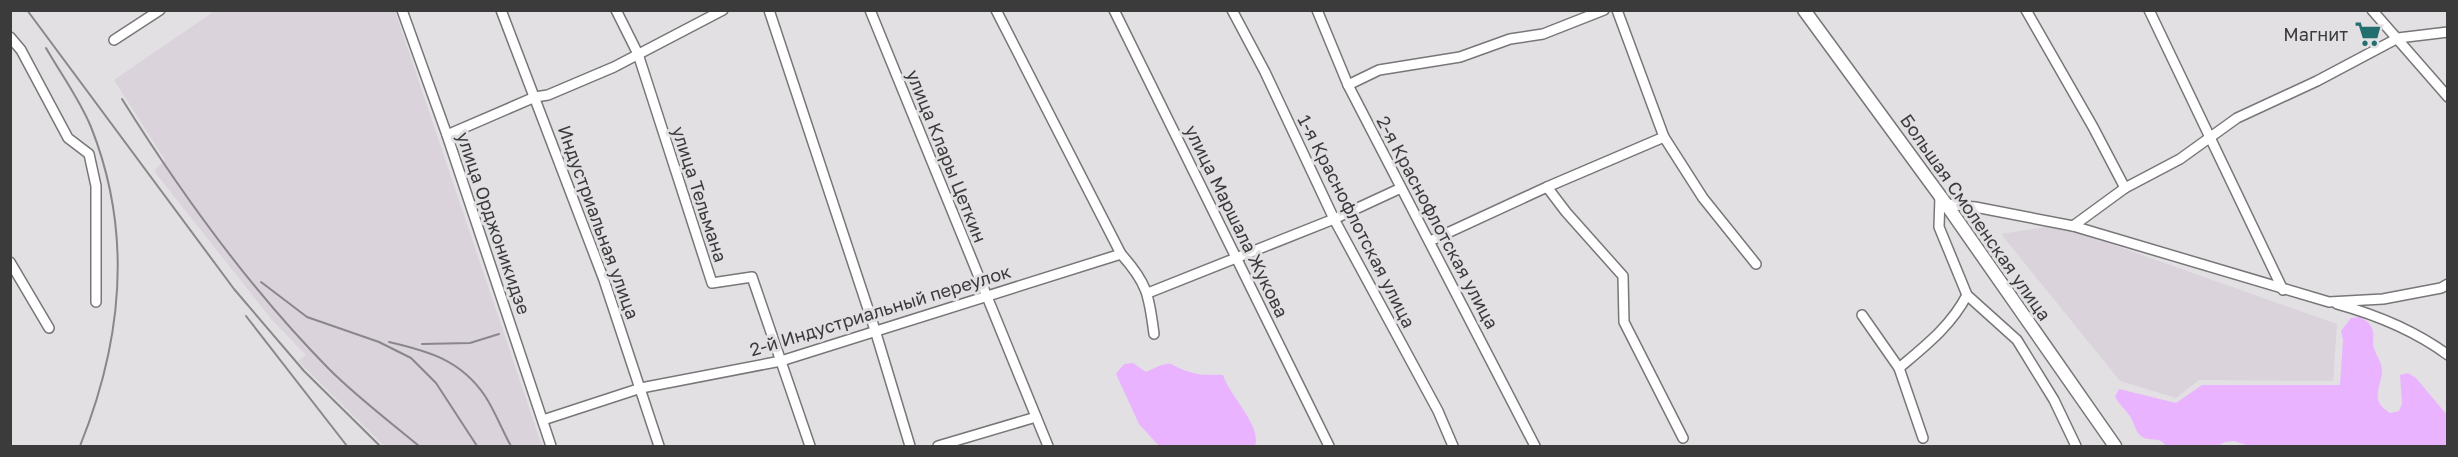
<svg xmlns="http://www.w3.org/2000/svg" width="2458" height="457" font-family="'Golos Text',sans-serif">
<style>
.built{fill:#dad3dc}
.green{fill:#eab3ff}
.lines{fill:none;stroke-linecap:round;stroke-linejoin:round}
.minor-casing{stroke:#787678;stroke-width:12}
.secondary-casing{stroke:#787678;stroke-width:15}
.minor{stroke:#fff;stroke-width:9}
.secondary{stroke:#fff;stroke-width:12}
.rail{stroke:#898789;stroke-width:2}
.labels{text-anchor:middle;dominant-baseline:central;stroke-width:6;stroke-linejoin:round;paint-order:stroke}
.poi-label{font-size:18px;fill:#3c3b3c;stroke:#e2e0e3;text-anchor:end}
.street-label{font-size:18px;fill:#3c3b3c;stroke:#e2e0e3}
</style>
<rect width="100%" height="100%" fill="#e2e0e3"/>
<!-- built -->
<g class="built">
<polygon points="216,10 395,11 542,446 384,446 298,361 306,355 272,320 154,171 165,160 114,80"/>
<polygon points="2057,225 2337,324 2333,381 2199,380 2176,398 2120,381 2001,234"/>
</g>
<!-- green -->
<g class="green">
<path d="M2359,317C2363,319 2368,321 2370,325C2375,332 2373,337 2373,344C2374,353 2382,361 2382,371C2381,389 2369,400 2390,413L2399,411L2402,403L2400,375L2408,373L2416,378L2447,415V446H2249L2234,441L2225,442L2217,446H2166C2159,435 2150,443 2141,436C2136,432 2135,426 2132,420C2128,411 2120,406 2115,397L2119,389L2176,403L2202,385H2340L2343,340L2341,331L2351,318Z"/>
<path d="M1133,363L1146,372C1178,356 1166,367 1194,373C1203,376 1214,374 1223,375C1229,395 1262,426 1255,446H1159L1139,424L1116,374L1124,364Z"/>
</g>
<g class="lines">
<!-- minor casing -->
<g class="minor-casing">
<g id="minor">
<polyline points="402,10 447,135 551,446"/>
<polyline points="501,10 604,280 659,446"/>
<polyline points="616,10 638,54 712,283 752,277 810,446"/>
<polyline points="769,10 875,330 910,446"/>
<polyline points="870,10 1048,446"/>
<path d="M996,10L1121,254C1148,284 1149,296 1154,334"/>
<polyline points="1114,10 1329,446"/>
<polyline points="1232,10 1265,72 1334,219 1438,411 1453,446"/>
<polyline points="1317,10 1348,85 1535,446"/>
<polyline points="1617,10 1664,137 1703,198 1756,264"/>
<polyline points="2026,10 2093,127 2125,188"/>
<polyline points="2149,10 2283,290"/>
<polyline points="2372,10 2448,97"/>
<polyline points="10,37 21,50 68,138 89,154 96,186 96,302"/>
<polyline points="114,40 160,10"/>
<polyline points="1348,85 1379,70 1460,57 1510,39 1543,34 1604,10"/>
<polyline points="447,135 535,97 548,95 614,67 723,10"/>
<polyline points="1547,187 1566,212 1623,276 1624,322 1683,438"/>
<polyline points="1940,196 1939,227 1967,295 2017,340 2054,400 2076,446"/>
<polyline points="1946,204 1975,207 2073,226 2329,302 2383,299 2441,288 2448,284"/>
<polyline points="2073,226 2125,188 2180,159 2237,118 2317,81 2398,38 2448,32"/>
<polyline points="1430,241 1547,187 1664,137"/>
<polyline points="10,262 49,328"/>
<polyline points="1148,293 1334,219 1401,188"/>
<path d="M2337,304C2377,315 2414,330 2448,355"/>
<polyline points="1862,315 1899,368 1923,438"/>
<path d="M1899,368C1925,346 1951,326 1967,295"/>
<polyline points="543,420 641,388 781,361 1121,254"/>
<polyline points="938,446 1036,417"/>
</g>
</g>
<!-- secondary casing -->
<g class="secondary-casing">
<polyline id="secondary" points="1804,10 1946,204 2115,446"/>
</g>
<!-- minor -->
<use href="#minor" class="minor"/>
<!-- secondary -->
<use href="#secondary" class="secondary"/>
<!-- rail -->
<g class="rail">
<polyline points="27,10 234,289 304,371 380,446"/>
<path d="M46,48C61,74 80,100 91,127C134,235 122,342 80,446"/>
<path d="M122,99C182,195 250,289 329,369C357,397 389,421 419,446"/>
<polyline points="261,282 307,317 379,342 411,358 436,383 477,446"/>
<polyline points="246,316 347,446"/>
<path d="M389,342C428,351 461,360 485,396C495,411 502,430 511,446"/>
<polyline points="422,344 470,343 499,334"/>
</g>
</g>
<!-- icons -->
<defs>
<g id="supermarket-bare" transform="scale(2.07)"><path d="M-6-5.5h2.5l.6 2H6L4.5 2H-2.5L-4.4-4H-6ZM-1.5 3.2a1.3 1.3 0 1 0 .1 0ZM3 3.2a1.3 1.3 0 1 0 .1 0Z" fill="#236e6e" stroke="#e2e0e3" stroke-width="2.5" paint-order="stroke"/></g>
</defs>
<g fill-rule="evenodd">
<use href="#supermarket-bare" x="2368" y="34"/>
</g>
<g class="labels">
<!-- poi labels -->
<g class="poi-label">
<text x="2348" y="34">Магнит</text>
</g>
<!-- street labels -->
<g class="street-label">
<text transform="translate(947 156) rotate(68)">улица Клары Цеткин</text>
<text transform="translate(700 194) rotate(72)">улица Тельмана</text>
<text transform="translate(1976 217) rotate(55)">Большая Смоленская улица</text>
<text transform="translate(1237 221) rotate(64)">улица Маршала Жукова</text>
<text transform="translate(1357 221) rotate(63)">1-я Краснофлотская улица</text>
<text transform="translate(599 222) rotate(70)">Индустриальная улица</text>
<text transform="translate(1438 222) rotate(62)">2-я Краснофлотская улица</text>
<text transform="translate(494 223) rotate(71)">улица Орджоникидзе</text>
<text transform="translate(880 310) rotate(-17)">2-й Индустриальный переулок</text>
</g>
</g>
<!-- border -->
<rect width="2458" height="457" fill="none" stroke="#3c3b3c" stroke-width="24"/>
</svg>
